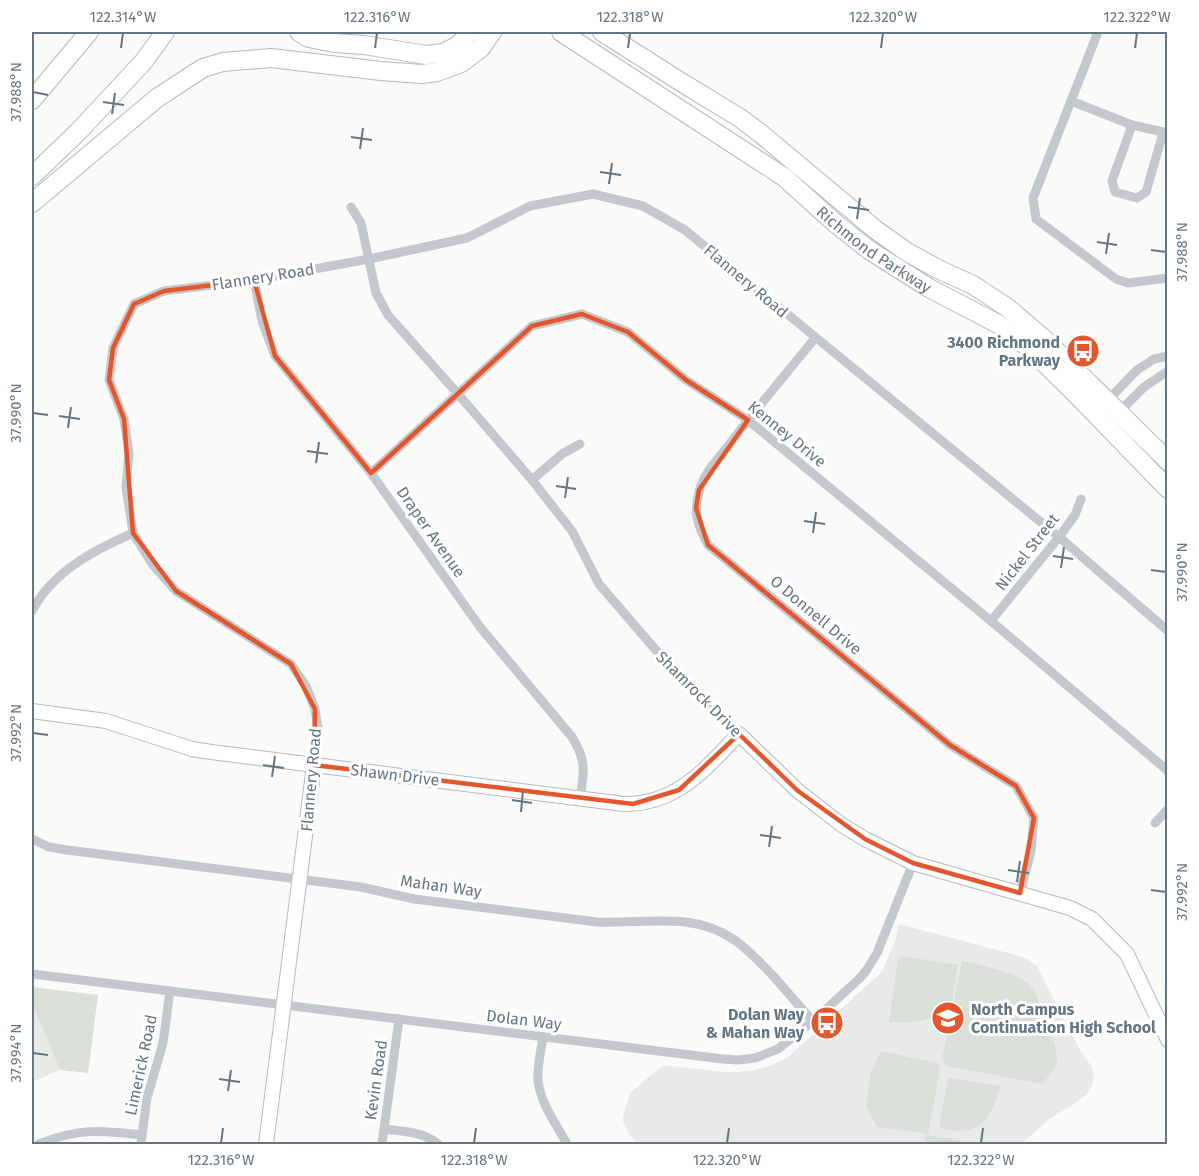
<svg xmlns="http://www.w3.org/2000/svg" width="1199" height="1176" font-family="'Fira Sans',sans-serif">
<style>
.built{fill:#e8e9e9}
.green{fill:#dadfd7}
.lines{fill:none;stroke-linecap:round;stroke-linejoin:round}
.secondary-casing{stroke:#b3babf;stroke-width:16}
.highway-casing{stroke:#b4b9bd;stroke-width:20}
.street{stroke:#c3c8cc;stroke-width:9}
.secondary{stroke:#fff;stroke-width:14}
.highway{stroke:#fff;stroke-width:18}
.marked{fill:none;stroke:#e4572e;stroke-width:4.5;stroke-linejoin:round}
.ticks{fill:none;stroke:#657683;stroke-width:2}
.labels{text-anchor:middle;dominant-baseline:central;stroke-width:6;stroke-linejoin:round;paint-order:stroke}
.street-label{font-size:16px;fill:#657683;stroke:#fff}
.poi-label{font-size:16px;font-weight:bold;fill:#657683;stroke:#fff;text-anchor:end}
.neatline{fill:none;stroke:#657683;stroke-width:2}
.ticks-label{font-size:15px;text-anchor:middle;fill:#657683}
</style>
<rect width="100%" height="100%" fill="#fafaf8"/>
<!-- built -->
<g class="built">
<polygon points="899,924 1012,954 1027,959 1037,966 1081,1052 1092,1067 1094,1077 1092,1086 1086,1095 1074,1104 1048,1120 1021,1144 639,1144 629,1135 623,1121 623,1116 630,1093 663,1065 723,1072 738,1072 755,1070 772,1065 787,1058 882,972 895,941"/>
<polygon points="32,1003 60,1070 32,1082"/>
</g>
<!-- green -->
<g class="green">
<path d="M902,956L958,965L951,1009C927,1021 916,1023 889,1022L898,959Z"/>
<path d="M962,961C980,965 1022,973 1032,988C1039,998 1043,1011 1047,1023C1052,1036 1058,1050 1057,1064L1043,1084L947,1066L942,1059Z"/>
<polygon points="32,987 98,995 88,1073 60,1070 32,1003"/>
<polygon points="881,1051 937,1063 940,1068 928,1134 877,1127 866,1106 871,1072"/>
<path d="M950,1078L1000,1086C990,1123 978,1137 939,1128L948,1079Z"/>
<polygon points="926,1135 960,1140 960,1144 924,1144"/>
</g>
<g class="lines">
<!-- secondary casing -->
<g class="secondary-casing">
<g id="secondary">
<path d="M32,711L106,721L192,749L211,752L624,804C678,804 705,769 739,734L798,791L842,825L865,839L913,863L1070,908L1092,919L1127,954L1168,1040"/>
<polyline points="266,1144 314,765"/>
</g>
</g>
<!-- highway casing -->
<g class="highway-casing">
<g id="highway">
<polyline points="299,32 309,38 334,43 364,45 426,55 443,53 457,46 471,32"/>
<path id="s1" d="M561,32L784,177L835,223L869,250L929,288L1000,325L1030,349L1070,388L1168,489"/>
<polyline points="602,32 681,82 740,118 760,133 876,230 907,252 938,269 973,285 1008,308 1044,339 1168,461"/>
<polyline points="32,100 89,32"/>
<polyline points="32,176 78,132 144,61 165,32"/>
<polyline points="32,203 157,98 203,68 223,62 271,58 381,71 422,74 437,72 461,63 481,48 492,32"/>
</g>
</g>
<!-- street -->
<g class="street">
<polyline points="1098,32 1033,198 1036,219 1116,279 1128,283 1168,278"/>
<polyline points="1071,101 1132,125 1168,133"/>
<polyline points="1132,125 1112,181 1115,192 1137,198 1146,192 1163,133"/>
<polyline points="351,207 361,223 376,293 388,315 458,394 532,480 572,531 599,584 667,663 739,734"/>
<path d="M254,280L262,321L275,356L371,473L480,627L572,737C587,761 584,772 580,798"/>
<path d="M815,338C786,374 756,409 728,446C717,460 703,474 699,492C693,513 698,527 708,545L950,745L1016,786L1034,818L1031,851L1020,893"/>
<polyline points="1105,403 1137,370 1154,359 1168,356"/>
<polyline points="1116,415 1144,387 1168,371"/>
<polyline points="371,473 532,326 582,314 628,332 686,380 748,420 991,621 1168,771"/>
<polyline points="532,480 562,454 580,444"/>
<path d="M32,611C52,572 94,550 133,533"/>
<polyline points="991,621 1059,537 1075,515 1081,499"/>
<polyline points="314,765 318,729 315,709 306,686 291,664 176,591 153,565 133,533 126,487 129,453 124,419 109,380 113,348 134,304 164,291 254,280 369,259 467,238 530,206 593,194 643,206 685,230 1059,537 1168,631"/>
<polyline points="1155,823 1168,809"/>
<path d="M32,839L49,847L67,850L361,887L414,899L597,922C626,923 656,919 685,922C728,927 748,949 776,979C788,993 800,1007 813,1021"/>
<polyline points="32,974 723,1059 738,1060 755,1058 778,1049 813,1021 859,979 866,971 877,953 913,863"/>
<path d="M543,1037C541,1051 537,1066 538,1080C540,1103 557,1125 567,1144"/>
<path d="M384,1129C403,1132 423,1131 438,1144"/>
<path d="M39,1144C78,1128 101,1130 142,1135"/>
<polyline points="141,1144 147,1098 163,1043 170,991"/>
<polyline points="382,1144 399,1019"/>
</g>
<!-- secondary -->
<use href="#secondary" class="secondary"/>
<!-- highway -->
<use href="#highway" class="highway"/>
</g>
<!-- marked area -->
<path class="marked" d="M254,280L275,356L371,473L532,326L582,314L628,332L686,380L748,420L699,490L696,508L708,545L950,745L1016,786L1034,818L1020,893L913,863L865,839L798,791L739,734L679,790L633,804L314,765L315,709L291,664L176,591L133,533L124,419L109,380L113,348L134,304L164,291Z"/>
<!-- ticks -->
<path class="ticks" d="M121,48L123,33M375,48L377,33M628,48L630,33M881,48L883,33M1135,48L1137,33M33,92L48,95M103,102L124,105M112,114L115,93M351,137L372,140M360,149L363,128M600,172L621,175M609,184L612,163M848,207L869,210M857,219L860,198M1097,242L1117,245M1151,250L1166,252M1106,254L1109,233M33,413L48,415M59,416L80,419M68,428L71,407M307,451L328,454M316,463L319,442M556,486L576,489M565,498L568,477M804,521L825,524M813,533L816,512M1053,556L1073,559M1061,568L1064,547M1151,570L1166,572M33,733L48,735M263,765L284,768M272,777L275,756M512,800L532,803M521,812L523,791M760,835L781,838M769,847L772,826M1008,870L1029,873M1017,882L1020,861M1151,890L1166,892M33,1053L48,1055M219,1079L240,1082M228,1091L231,1070M221,1143L223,1128M474,1143L476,1128M727,1143L729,1128M981,1143L983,1128"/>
<!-- icons -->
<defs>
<g id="bus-disc" transform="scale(1.725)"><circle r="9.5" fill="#e4572e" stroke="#fff"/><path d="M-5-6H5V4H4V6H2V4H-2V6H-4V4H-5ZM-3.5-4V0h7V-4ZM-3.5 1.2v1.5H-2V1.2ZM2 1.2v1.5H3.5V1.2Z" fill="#fff"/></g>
<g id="school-disc" transform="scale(1.725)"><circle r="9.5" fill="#e4572e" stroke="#fff"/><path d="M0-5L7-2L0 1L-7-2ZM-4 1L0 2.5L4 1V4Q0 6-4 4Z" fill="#fff"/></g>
</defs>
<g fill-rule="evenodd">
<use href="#bus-disc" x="1083" y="351"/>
<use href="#school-disc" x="948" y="1018"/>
<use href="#bus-disc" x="827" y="1023"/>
</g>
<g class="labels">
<!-- street labels -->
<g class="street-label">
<text stroke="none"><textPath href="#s1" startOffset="382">Richmond Parkway</textPath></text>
<text transform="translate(263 277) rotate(-9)">Flannery Road</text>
<text transform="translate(746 281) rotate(40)">Flannery Road</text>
<text transform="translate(787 434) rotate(39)">Kenney Drive</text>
<text transform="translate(431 532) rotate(55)">Draper Avenue</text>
<text transform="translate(1027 552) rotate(-52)">Nickel Street</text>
<text transform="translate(816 615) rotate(40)">O Donnell Drive</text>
<text transform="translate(699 694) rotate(45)">Shamrock Drive</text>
<text transform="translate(395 775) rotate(7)">Shawn Drive</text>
<text transform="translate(311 780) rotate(-85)">Flannery Road</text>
<text transform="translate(441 886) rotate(8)">Mahan Way</text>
<text transform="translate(524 1020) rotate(7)">Dolan Way</text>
<text transform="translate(141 1065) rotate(-78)">Limerick Road</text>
<text transform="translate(376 1080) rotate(-82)">Kevin Road</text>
</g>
<!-- poi labels -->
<g class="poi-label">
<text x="1060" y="342">3400 Richmond<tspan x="1060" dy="18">Parkway</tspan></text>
<text x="971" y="1009" text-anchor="start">North Campus<tspan x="971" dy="18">Continuation High School</tspan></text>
<text x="804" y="1014">Dolan Way<tspan x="804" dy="18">&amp; Mahan Way</tspan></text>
</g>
</g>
<!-- border -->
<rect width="1199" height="1176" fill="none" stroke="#ffffff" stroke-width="66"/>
<rect x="33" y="33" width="1133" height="1110" class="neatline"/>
<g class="ticks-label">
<text x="123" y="22">122.314°W</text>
<text x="377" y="22">122.316°W</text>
<text x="630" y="22">122.318°W</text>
<text x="883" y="22">122.320°W</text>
<text x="1137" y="22">122.322°W</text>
<text transform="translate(16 92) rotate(-90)" y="5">37.988°N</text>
<text transform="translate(1182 252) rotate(-90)" y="5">37.988°N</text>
<text transform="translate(16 413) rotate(-90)" y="5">37.990°N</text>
<text transform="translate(1182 572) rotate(-90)" y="5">37.990°N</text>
<text transform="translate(16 733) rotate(-90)" y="5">37.992°N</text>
<text transform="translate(1182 892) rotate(-90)" y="5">37.992°N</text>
<text transform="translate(16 1053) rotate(-90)" y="5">37.994°N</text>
<text x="221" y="1165">122.316°W</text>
<text x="474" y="1165">122.318°W</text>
<text x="727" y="1165">122.320°W</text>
<text x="981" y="1165">122.322°W</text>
</g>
</svg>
